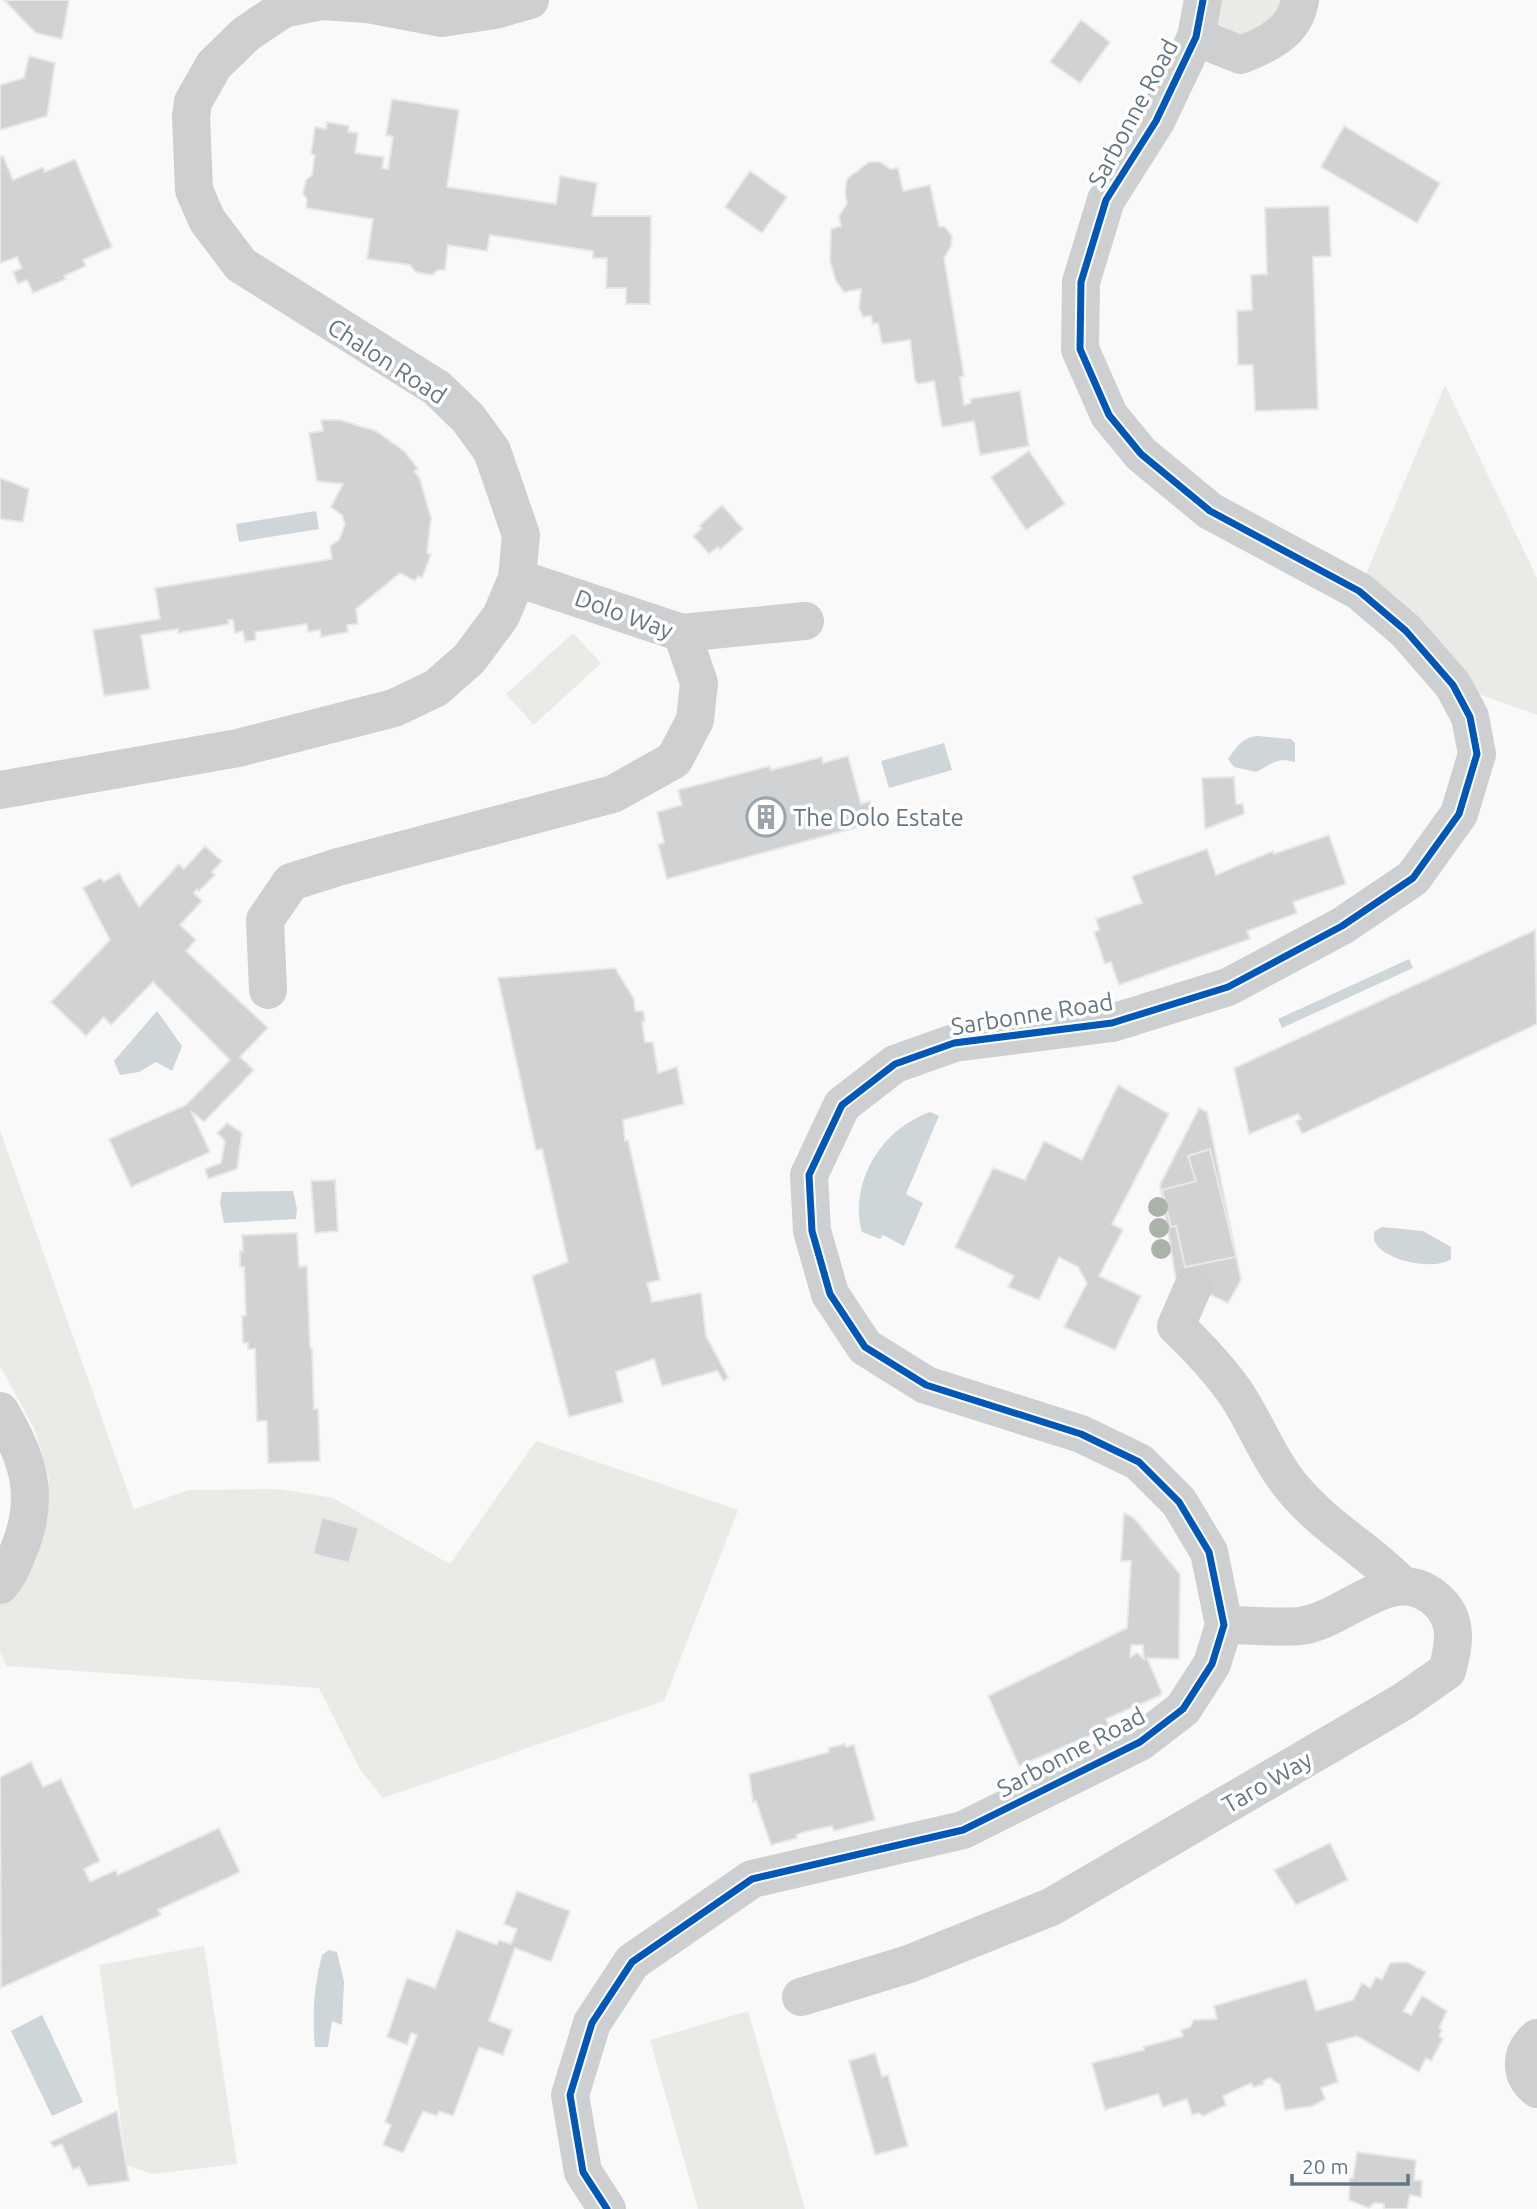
<svg xmlns="http://www.w3.org/2000/svg" width="1537" height="2209" font-family="Ubuntu,sans-serif">
<style>
.green{fill:#e8ebe6}
.water{fill:#ced6d9}
.building{fill:#d0d2d3;stroke:#e8e8e8;stroke-width:2;fill-rule:evenodd}
.lines{fill:none;stroke-linecap:round;stroke-linejoin:round}
.minor{stroke:#cecfd0;stroke-width:38}
.cycleway-casing{stroke:#fff;stroke-width:11}
.cycleway{stroke:#0057b8;stroke-width:7}
.tree{fill:#a9b3a7}
.labels{text-anchor:middle;dominant-baseline:central;stroke-width:7;stroke-linejoin:round;paint-order:stroke}
.street-label{font-size:24px;fill:#657683;stroke:#fff}
.poi-label{font-size:24px;fill:#657683;stroke:#fff;text-anchor:start}
</style>
<rect width="100%" height="100%" fill="#f9f9f9"/>
<!-- green -->
<g class="green">
<polygon points="1203,0 1300,0 1276,41 1196,37"/>
<polygon points="1445,385 1537,578 1537,715 1453,685 1359,591"/>
<polygon points="573,633 601,663 534,725 506,694"/>
<polygon points="0,1130 134,1509 189,1490 280,1489 333,1498 450,1564 536,1441 738,1510 664,1701 383,1798 360,1769 319,1688 7,1666 0,1653 0,1591 36,1561 49,1479 34,1428 0,1366"/>
<polygon points="204,1946 237,2164 152,2174 127,2165 99,1965"/>
<polygon points="748,2011 805,2209 698,2209 650,2040"/>
</g>
<!-- water -->
<g class="water">
<polygon points="316,511 319,529 239,542 236,524"/>
<path d="M1257,736L1291,739L1295,743V762C1276,757 1272,764 1256,772L1234,767L1228,759C1237,747 1241,738 1257,736Z"/>
<polygon points="944,743 952,770 889,788 881,761"/>
<polygon points="1409,959 1413,968 1282,1028 1278,1019"/>
<polygon points="157,1011 182,1046 172,1071 156,1062 139,1072 120,1075 114,1061"/>
<path d="M930,1112L939,1116L906,1194L923,1203L904,1246L883,1235L880,1239L862,1232C849,1181 882,1129 930,1112Z"/>
<polygon points="293,1191 297,1209 296,1219 224,1223 220,1203 222,1192"/>
<path d="M1382,1227L1423,1231L1451,1247V1259C1433,1273 1364,1257 1375,1231Z"/>
<path d="M329,1950L337,1952L344,1982L342,2025L332,2021L328,2047H315C312,2015 314,1987 322,1955Z"/>
<polygon points="42,2015 83,2102 52,2116 11,2031"/>
</g>
<!-- building -->
<g class="building">
<polygon points="4,0 69,0 62,39 36,33"/>
<polygon points="1081,20 1110,42 1080,83 1050,62"/>
<polygon points="29,56 55,63 47,116 0,130 0,85 24,78"/>
<polygon points="392,99 459,110 447,187 556,204 560,176 597,183 592,216 651,216 650,304 626,304 626,288 606,288 607,258 593,258 593,251 490,235 487,251 448,245 445,270 438,270 432,275 416,272 410,265 367,259 373,219 306,208 307,199 303,194 306,180 312,175 315,155 311,154 315,127 326,129 327,122 349,126 348,132 358,133 355,153 384,157 382,168 388,169 393,137 386,135"/>
<polygon points="1344,126 1440,183 1417,223 1321,167"/>
<polygon points="3,156 13,180 43,167 45,172 75,159 112,247 83,260 86,266 64,276 66,279 33,293 27,280 18,284 13,272 22,268 17,257 0,263 0,157"/>
<polygon points="869,162 880,162 891,169 898,168 903,191 930,185 939,227 944,226 952,236 951,246 944,258 964,376 960,377 964,405 971,403 970,399 1020,391 1029,446 980,455 974,421 942,427 934,381 918,384 915,380 910,340 882,344 878,323 873,324 871,316 863,317 859,308 861,289 844,292 836,281 830,261 831,229 841,226 839,216 847,204 845,192 847,179"/>
<polygon points="750,171 787,197 762,233 725,207"/>
<polygon points="1329,206 1331,256 1313,257 1318,409 1255,411 1253,365 1238,365 1237,311 1252,310 1251,275 1267,274 1265,208"/>
<polygon points="321,420 340,420 376,431 404,451 418,469 414,471 420,479 431,518 427,553 431,554 422,578 418,576 415,581 400,573 356,609 358,624 347,625 348,632 321,637 320,630 308,632 307,624 255,632 256,640 245,642 243,631 235,633 233,620 228,620 229,624 178,633 178,629 141,635 150,689 104,696 93,630 160,619 155,588 332,559 330,546 339,540 345,524 342,515 331,507 343,484 317,481 309,433 323,431"/>
<polygon points="1029,451 1065,504 1026,530 991,477"/>
<polygon points="0,478 29,489 23,522 0,519"/>
<polygon points="722,505 743,529 720,550 718,547 709,554 693,536 702,528 699,526"/>
<polygon points="848,756 861,804 870,801 876,822 667,879 658,844 664,843 657,812 682,805 678,790 770,766 771,770 822,757 823,763"/>
<polygon points="1234,777 1236,804 1243,804 1244,814 1205,829 1202,778"/>
<polygon points="1329,835 1346,884 1293,902 1297,913 1247,931 1250,939 1119,985 1111,962 1105,964 1094,932 1099,930 1096,919 1142,903 1132,876 1207,849 1216,875 1273,851 1274,854"/>
<polygon points="205,846 222,861 212,872 215,875 199,891 197,889 194,893 202,901 180,925 196,940 186,951 268,1028 240,1057 254,1070 204,1122 191,1111 210,1152 131,1187 109,1139 186,1105 230,1060 153,982 111,1025 104,1017 86,1036 51,1002 110,940 83,888 101,878 104,882 119,873 139,907 179,864 184,869"/>
<polygon points="1535,930 1537,1024 1302,1134 1296,1121 1301,1119 1298,1114 1249,1134 1234,1068"/>
<polygon points="615,968 634,999 635,1011 643,1011 645,1021 642,1022 645,1042 653,1042 658,1073 677,1067 684,1104 623,1120 625,1141 628,1140 660,1280 647,1283 652,1302 701,1293 706,1336 728,1377 724,1381 717,1371 662,1386 654,1359 616,1372 623,1402 569,1417 532,1276 568,1262 542,1149 536,1150 498,978"/>
<polygon points="1118,1085 1169,1114 1112,1224 1123,1230 1099,1276 1141,1296 1115,1350 1064,1327 1087,1283 1078,1267 1059,1257 1039,1300 1008,1287 1014,1276 955,1247 993,1168 1025,1180 1044,1141 1082,1160"/>
<polygon points="1199,1108 1207,1112 1241,1280 1228,1303 1176,1279 1160,1185"/>
<polygon points="227,1123 242,1133 237,1169 208,1179 205,1169 221,1163 225,1141 217,1133"/>
<polygon points="1210,1149 1236,1257 1185,1267 1176,1226 1171,1227 1162,1190 1196,1181 1188,1156"/>
<polygon points="335,1180 338,1231 315,1233 311,1181"/>
<polygon points="297,1233 299,1267 307,1266 310,1348 312,1348 314,1409 318,1409 320,1461 268,1463 267,1421 257,1421 255,1349 248,1349 248,1343 243,1343 242,1316 246,1315 244,1267 240,1267 240,1251 243,1251 242,1235"/>
<path d="M1124,1513L1134,1518L1180,1574L1179,1659L1147,1658L1162,1693L1159,1696L1106,1719L1110,1727L1019,1766L988,1696L1127,1628L1131,1561H1121ZM1131,1645H1143L1144,1659L1137,1653L1130,1657Z"/>
<polygon points="322,1517 359,1528 349,1563 313,1554"/>
<polygon points="845,1744 846,1747 854,1745 875,1820 834,1831 832,1826 804,1832 796,1835 797,1838 771,1845 756,1801 753,1802 749,1774 829,1752 828,1748"/>
<polygon points="31,1762 43,1787 61,1779 100,1861 84,1869 90,1882 116,1870 118,1875 219,1828 240,1872 158,1910 161,1915 1,1988 0,1777"/>
<polygon points="1330,1843 1348,1880 1296,1905 1274,1870"/>
<polygon points="517,1891 570,1911 551,1962 515,1948 489,2021 512,2030 503,2055 479,2047 453,2116 439,2111 437,2116 423,2111 403,2153 383,2145 391,2125 385,2122 417,2035 411,2033 407,2045 387,2037 407,1978 435,1988 457,1930 497,1945 499,1940 511,1944 517,1929 504,1924"/>
<polygon points="1407,1962 1426,1972 1403,2011 1411,2015 1422,1996 1447,2011 1439,2028 1442,2030 1439,2036 1443,2039 1431,2061 1426,2058 1419,2072 1357,2036 1327,2044 1338,2082 1321,2088 1325,2099 1313,2106 1285,2110 1280,2085 1270,2078 1263,2081 1264,2084 1253,2087 1251,2083 1223,2096 1226,2105 1203,2116 1199,2113 1192,2115 1187,2099 1163,2107 1158,2094 1105,2110 1092,2063 1144,2050 1143,2047 1183,2036 1181,2030 1190,2027 1194,2020 1217,2019 1214,2006 1306,1979 1316,2011 1353,2000 1362,1983 1370,1988 1376,1977 1382,1980 1390,1963"/>
<polygon points="875,2053 882,2077 888,2075 908,2146 875,2155 849,2061"/>
<polygon points="117,2111 129,2181 88,2186 79,2167 73,2170 62,2144 54,2147 50,2142"/>
<polygon points="1357,2152 1416,2160 1414,2180 1422,2181 1421,2197 1410,2195 1407,2209 1384,2209 1384,2204 1374,2203 1369,2208 1349,2200 1350,2178 1353,2178"/>
</g>
<g class="lines">
<!-- minor -->
<g class="minor">
<path d="M1196,37L1241,55C1268,44 1295,32 1300,0"/>
<polyline points="682,633 805,621"/>
<polyline points="0,790 238,748 394,708 436,688 469,659 501,616 517,578 521,535 492,451 468,418 437,388 241,265 207,220 194,190 191,116 193,102 214,65 246,34 283,9 322,1 368,4 442,18 495,10 530,0"/>
<polyline points="268,990 265,920 291,882 338,867 613,794 674,760 695,720 699,683 682,633 517,578"/>
<path d="M1193,1287L1176,1326C1199,1348 1219,1369 1237,1395C1257,1426 1271,1464 1296,1492C1328,1529 1368,1550 1401,1584"/>
<path d="M0,1411C29,1460 41,1497 18,1552C13,1564 9,1575 0,1585"/>
<path d="M801,1997L909,1964L1051,1907L1404,1701L1447,1671C1454,1646 1459,1621 1438,1601C1393,1559 1348,1620 1300,1626C1275,1628 1249,1625 1224,1625"/>
<path d="M1537,2038C1520,2053 1519,2074 1537,2089"/>
<polyline points="607,2209 583,2172 570,2095 592,2023 632,1962 752,1879 963,1830 1140,1742 1183,1709 1212,1664 1224,1625 1209,1552 1179,1502 1139,1462 1081,1434 926,1385 865,1347 830,1294 812,1231 809,1175 842,1105 895,1064 954,1043 1112,1023 1228,987 1342,926 1413,878 1459,814 1477,754 1470,717 1453,685 1406,631 1359,591 1210,511 1141,454 1109,415 1080,349 1081,282 1106,200 1156,121 1196,37 1203,0"/>
</g>
<!-- cycleway casing -->
<g class="cycleway-casing">
<polyline id="cycleway" points="607,2209 583,2172 570,2095 592,2023 632,1962 752,1879 963,1830 1140,1742 1183,1709 1212,1664 1224,1625 1209,1552 1179,1502 1139,1462 1081,1434 926,1385 865,1347 830,1294 812,1231 809,1175 842,1105 895,1064 954,1043 1112,1023 1228,987 1342,926 1413,878 1459,814 1477,754 1470,717 1453,685 1406,631 1359,591 1210,511 1141,454 1109,415 1080,349 1081,282 1106,200 1156,121 1196,37 1203,0"/>
</g>
<!-- cycleway -->
<use href="#cycleway" class="cycleway"/>
</g>
<!-- trees -->
<g class="tree">
<circle cx="1158" cy="1207" r="10"/>
<circle cx="1159" cy="1228" r="10"/>
<circle cx="1161" cy="1249" r="10"/>
</g>
<!-- icons -->
<defs>
<g id="building-ring" transform="scale(2.0125)"><circle r="9.5" fill="#fff" stroke="#99a4ac" stroke-width="1.5"/><path d="M-4-6H4V6H1V3H-1V6H-4ZM-2.5-4.3h1.7v1.8h-1.7ZM.8-4.3h1.7v1.8H.8ZM-2.5-1h1.7V.8h-1.7ZM.8-1h1.7V.8H.8Z" fill="#99a4ac"/></g>
</defs>
<g fill-rule="evenodd">
<use href="#building-ring" x="766" y="817"/>
</g>
<g class="labels">
<!-- street labels -->
<g class="street-label">
<text transform="translate(1133 113) rotate(-62)">Sarbonne Road</text>
<text transform="translate(387 361) rotate(33)">Chalon Road</text>
<text transform="translate(624 614) rotate(20)">Dolo Way</text>
<text transform="translate(1032 1014) rotate(-9)">Sarbonne Road</text>
<text transform="translate(1071 1752) rotate(-28)">Sarbonne Road</text>
<text transform="translate(1267 1782) rotate(-30)">Taro Way</text>
</g>
<!-- poi labels -->
<g class="poi-label">
<text x="793" y="817">The Dolo Estate</text>
</g>
</g>
<!-- scale -->
<path d="M1292 2174v10h116v-10" fill="none" stroke="#657683" stroke-width="3.5"/>
<text x="1302" y="2174" font-size="21" fill="#657683" stroke="#ffffff" stroke-width="5" paint-order="stroke">20 m</text>
</svg>
